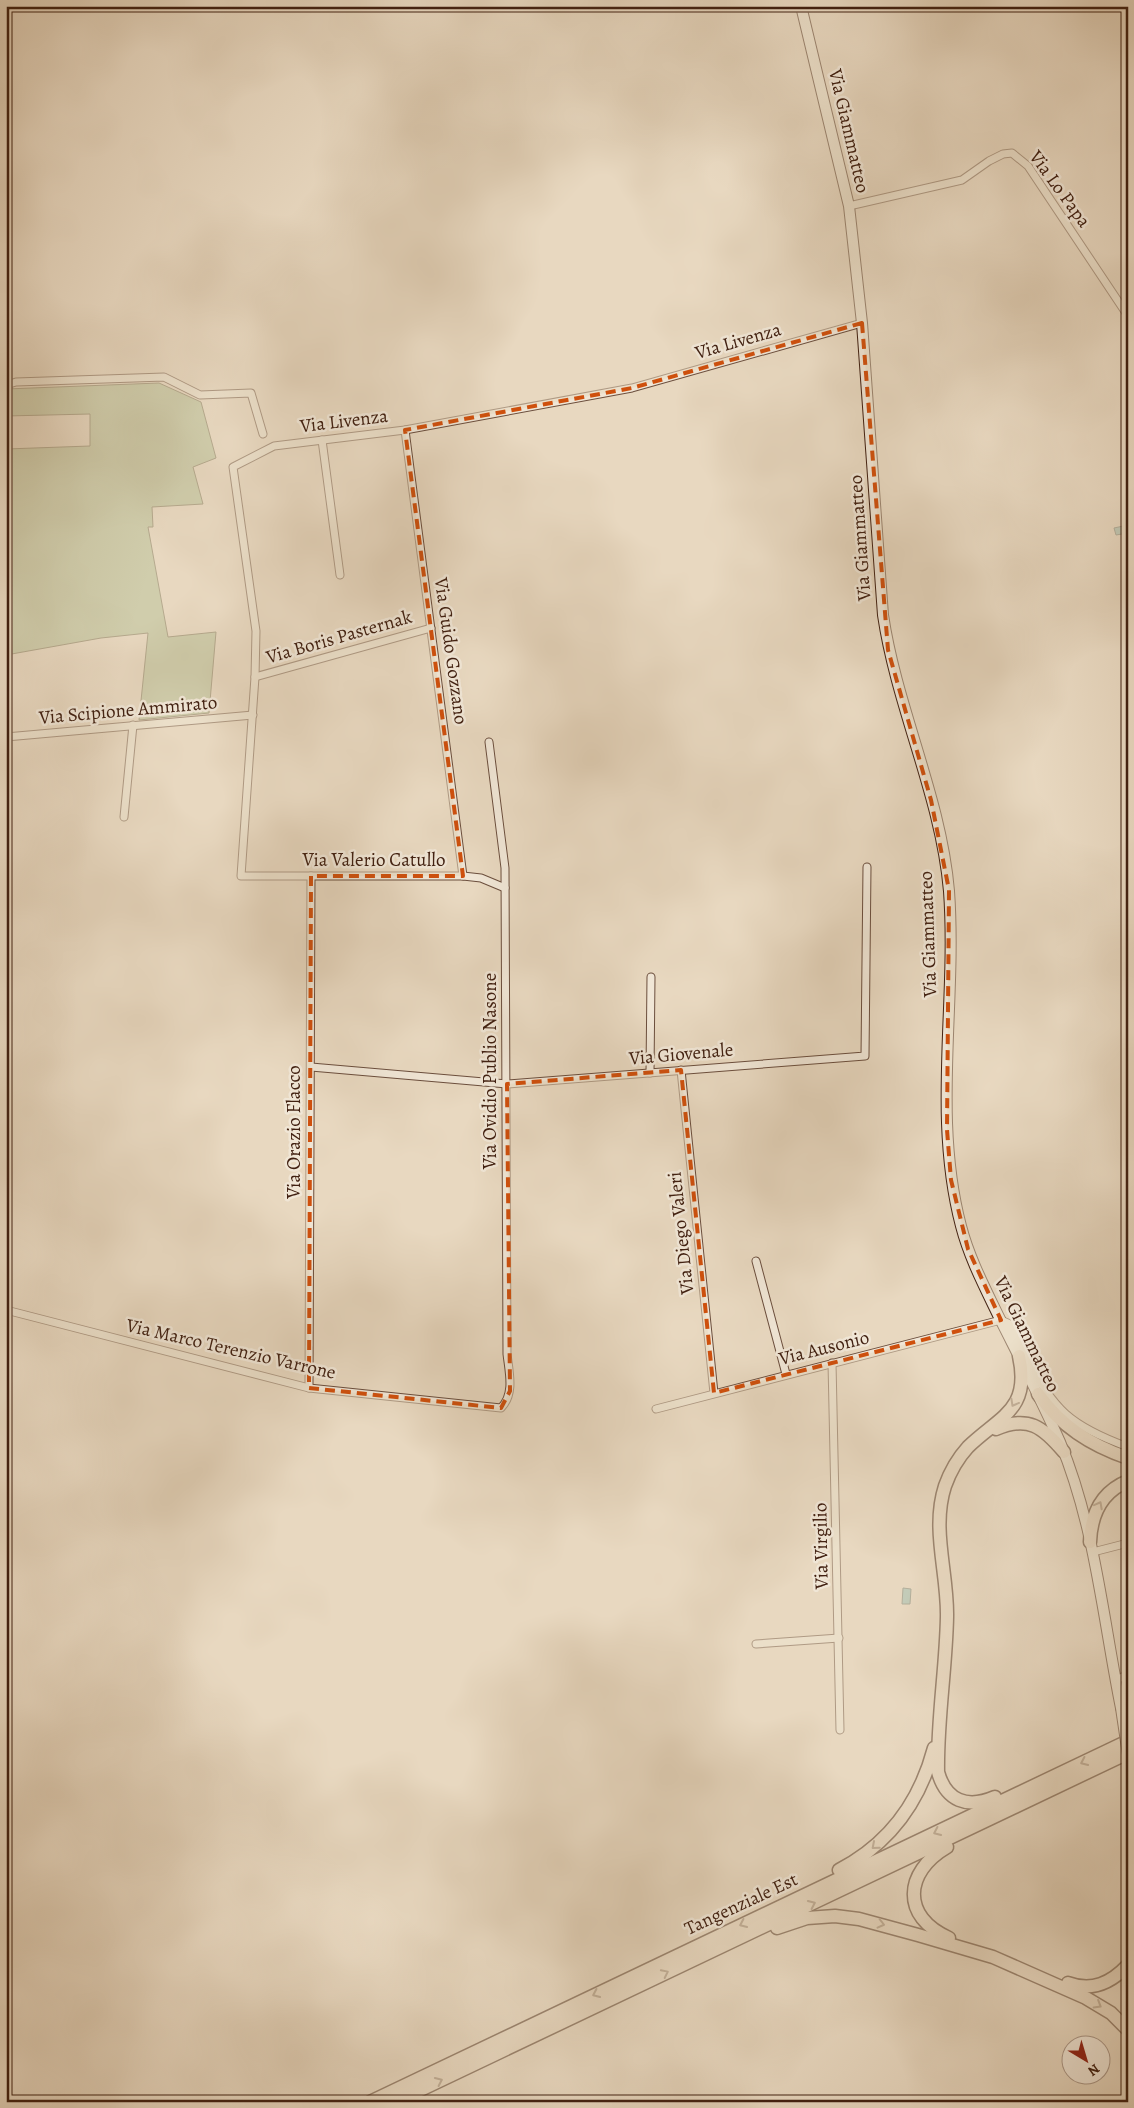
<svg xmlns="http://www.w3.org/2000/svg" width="1134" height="2108" font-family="Alegreya,serif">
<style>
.green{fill:#b3bf95;stroke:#7a7053}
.water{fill:#97baaf;stroke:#757c70}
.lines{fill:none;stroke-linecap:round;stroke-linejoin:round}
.street-casing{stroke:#6b4e3d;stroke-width:9}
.secondary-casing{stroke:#412011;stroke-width:12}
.highway-casing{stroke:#412011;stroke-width:15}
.street{stroke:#f0e6d6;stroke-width:7}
.secondary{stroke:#f0e6d6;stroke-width:10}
.highway{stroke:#e8d8c0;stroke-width:12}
.secondary-bridge-casing{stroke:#412011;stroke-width:12;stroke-linecap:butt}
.secondary-bridge{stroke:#f0e6d6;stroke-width:10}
.oneway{stroke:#947c68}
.marked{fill:none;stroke:#cf500d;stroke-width:4;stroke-dasharray:10 6;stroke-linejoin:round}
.labels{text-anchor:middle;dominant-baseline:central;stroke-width:5;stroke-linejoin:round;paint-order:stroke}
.street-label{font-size:19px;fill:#412011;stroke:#f0e6d6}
</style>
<rect width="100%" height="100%" fill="#e8d8c0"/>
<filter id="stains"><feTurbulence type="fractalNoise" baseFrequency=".004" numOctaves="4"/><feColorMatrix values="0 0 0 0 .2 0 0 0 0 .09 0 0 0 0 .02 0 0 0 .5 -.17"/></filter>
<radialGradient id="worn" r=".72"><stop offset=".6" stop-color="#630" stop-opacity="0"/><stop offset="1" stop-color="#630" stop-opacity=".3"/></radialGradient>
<!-- green -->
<polygon class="green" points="159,383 201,402 216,458 193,467 203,504 152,507 153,527 148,527 168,637 216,632 209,713 139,720 148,633 101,638 6,655 6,449 90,446 90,414 6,416 6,389"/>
<!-- water -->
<g class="water">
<polygon points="1128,525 1128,533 1116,535 1114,528"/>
<polygon points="903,1588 911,1589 910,1604 902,1604"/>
</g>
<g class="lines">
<!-- street casing -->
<g class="street-casing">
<g id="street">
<polyline points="849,206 962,180 989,161 1003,154 1012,153 1028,166 1128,316"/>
<polyline points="6,385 16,382 164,377 200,395 251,393 263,434"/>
<polyline points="405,430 463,876"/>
<polyline points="322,440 340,575"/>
<polyline points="255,677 431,628"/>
<polyline points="6,737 253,715"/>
<polyline points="124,817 133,725"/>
<polyline points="505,888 481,878 463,876 241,876 255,677 256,631 233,467 274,446 405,430 632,388 862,323"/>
<polyline points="311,1067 507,1084 865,1056 867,867"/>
<polyline points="681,1070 714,1393"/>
<polyline points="650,1073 651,977"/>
<polyline points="756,1261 786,1374"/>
<path d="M6,1310L309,1388L501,1408C515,1394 509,1372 507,1354L505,868L489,742"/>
<polyline points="832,1363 840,1730"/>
<polyline points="309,1388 311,876"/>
<path d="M656,1409L1001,1320L1010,1324C1016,1334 1020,1345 1025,1355C1053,1410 1071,1426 1128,1447"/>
<polyline points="1093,1552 1128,1543"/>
<polyline points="756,1644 839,1638"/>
<polyline points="1115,1681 1128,1674"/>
</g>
</g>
<!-- secondary casing -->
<g class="secondary-casing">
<path id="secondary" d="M801,6L849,206L862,323L883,615C897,709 941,797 949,891C957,1003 932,1116 961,1226C969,1257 984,1286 998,1315C1019,1357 1041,1399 1060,1442C1095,1526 1103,1619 1121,1708"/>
</g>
<!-- highway casing -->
<g class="highway-casing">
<g id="highway">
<path d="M1038,1394C1061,1426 1090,1445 1128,1458"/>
<path d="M996,1429C1028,1415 1043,1427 1064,1452"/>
<path d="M1090,1542C1091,1515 1101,1492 1128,1481"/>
<path d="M995,1797C967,1809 946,1801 938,1772C937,1720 946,1669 947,1617C948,1573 931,1529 945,1486C950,1472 958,1458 968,1447C1000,1416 1031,1410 1019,1356"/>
<path d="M947,1847C904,1872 901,1917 949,1938"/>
<path d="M839,1870C889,1844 920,1801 934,1748"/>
<polyline points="777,1928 807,1918 835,1916 859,1919 918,1935 993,1957 1086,1998 1111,2013 1128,2030"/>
<path d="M1068,1983C1092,1992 1111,1983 1128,1965"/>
<polyline points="370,2102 1128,1741"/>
<polyline points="395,2102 1128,1753"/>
</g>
</g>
<!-- street -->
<use href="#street" class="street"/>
<!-- secondary -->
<use href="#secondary" class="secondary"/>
<!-- highway -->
<use href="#highway" class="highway"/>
<!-- secondary-bridge casing -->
<g class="secondary-bridge-casing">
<polyline id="secondary-bridge" points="1121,1708 1128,1755"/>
</g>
<!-- secondary-bridge -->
<use href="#secondary-bridge" class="secondary-bridge"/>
</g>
<!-- one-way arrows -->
<defs><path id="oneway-chevron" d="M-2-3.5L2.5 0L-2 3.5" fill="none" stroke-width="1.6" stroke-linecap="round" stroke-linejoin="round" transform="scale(1.25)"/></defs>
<g class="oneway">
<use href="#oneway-chevron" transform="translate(1014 1403) rotate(119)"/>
<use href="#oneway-chevron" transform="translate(1099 1505) rotate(-62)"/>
<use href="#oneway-chevron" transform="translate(1084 1762) rotate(155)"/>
<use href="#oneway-chevron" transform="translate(937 1832) rotate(155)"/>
<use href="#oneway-chevron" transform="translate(875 1846) rotate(139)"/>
<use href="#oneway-chevron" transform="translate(812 1904) rotate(-25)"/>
<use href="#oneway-chevron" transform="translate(743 1924) rotate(155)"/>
<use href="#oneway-chevron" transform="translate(881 1924) rotate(14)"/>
<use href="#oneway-chevron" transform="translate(665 1973) rotate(-26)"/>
<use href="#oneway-chevron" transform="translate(596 1994) rotate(155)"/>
<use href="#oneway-chevron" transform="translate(1098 2005) rotate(31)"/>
<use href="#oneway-chevron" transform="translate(439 2081) rotate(-25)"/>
</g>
<!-- marked area -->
<path d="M0 0H1134V2108H0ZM862,323L888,650L931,800L949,890L947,1130L951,1180L968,1249L1001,1320L714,1393L681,1070L507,1084L510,1391L501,1408L309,1388L311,876H463L405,430L632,388Z" fill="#e8d8c0" fill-opacity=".55" fill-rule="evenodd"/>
<path class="marked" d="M862,323L888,650L931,800L949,890L947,1130L951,1180L968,1249L1001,1320L714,1393L681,1070L507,1084L510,1391L501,1408L309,1388L311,876H463L405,430L632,388Z"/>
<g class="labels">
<!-- street labels -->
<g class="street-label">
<text transform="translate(849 131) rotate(77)">Via Giammatteo</text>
<text transform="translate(1060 189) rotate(54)">Via Lo Papa</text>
<text transform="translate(738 341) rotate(-16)">Via Livenza</text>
<text transform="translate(344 421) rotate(-7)">Via Livenza</text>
<text transform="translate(860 538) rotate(-94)">Via Giammatteo</text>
<text transform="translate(339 637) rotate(-16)">Via Boris Pasternak</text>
<text transform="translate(451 651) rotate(82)">Via Guido Gozzano</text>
<text transform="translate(128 710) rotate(-5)">Via Scipione Ammirato</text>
<text x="374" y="860">Via Valerio Catullo</text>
<text transform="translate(928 934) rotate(-92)">Via Giammatteo</text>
<text transform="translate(681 1054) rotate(-5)">Via Giovenale</text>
<text transform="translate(490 1071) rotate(-90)">Via Ovidio Publio Nasone</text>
<text transform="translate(294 1132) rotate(-90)">Via Orazio Flacco</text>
<text transform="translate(681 1233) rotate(-96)">Via Diego Valeri</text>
<text transform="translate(1027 1334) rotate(64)">Via Giammatteo</text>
<text transform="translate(824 1348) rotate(-14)">Via Ausonio</text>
<text transform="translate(231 1349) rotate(13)">Via Marco Terenzio Varrone</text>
<text transform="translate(821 1546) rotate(-91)">Via Virgilio</text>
<text transform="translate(741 1904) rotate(-25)">Tangenziale Est</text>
</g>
</g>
<!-- margin -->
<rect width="1134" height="2108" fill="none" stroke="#e8d8c0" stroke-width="25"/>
<rect x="8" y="8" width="1119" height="2093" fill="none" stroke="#412011" stroke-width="2.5"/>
<rect x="12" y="12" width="1109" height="2083" fill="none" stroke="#412011"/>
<!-- north arrow -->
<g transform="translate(1086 2060) rotate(142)"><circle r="24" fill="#f0e6d6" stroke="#aa9787"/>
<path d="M0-4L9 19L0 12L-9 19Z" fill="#8f2418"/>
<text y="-8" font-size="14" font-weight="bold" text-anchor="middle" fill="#412011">N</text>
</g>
<rect width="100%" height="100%" filter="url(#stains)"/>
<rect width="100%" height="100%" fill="url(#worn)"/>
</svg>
